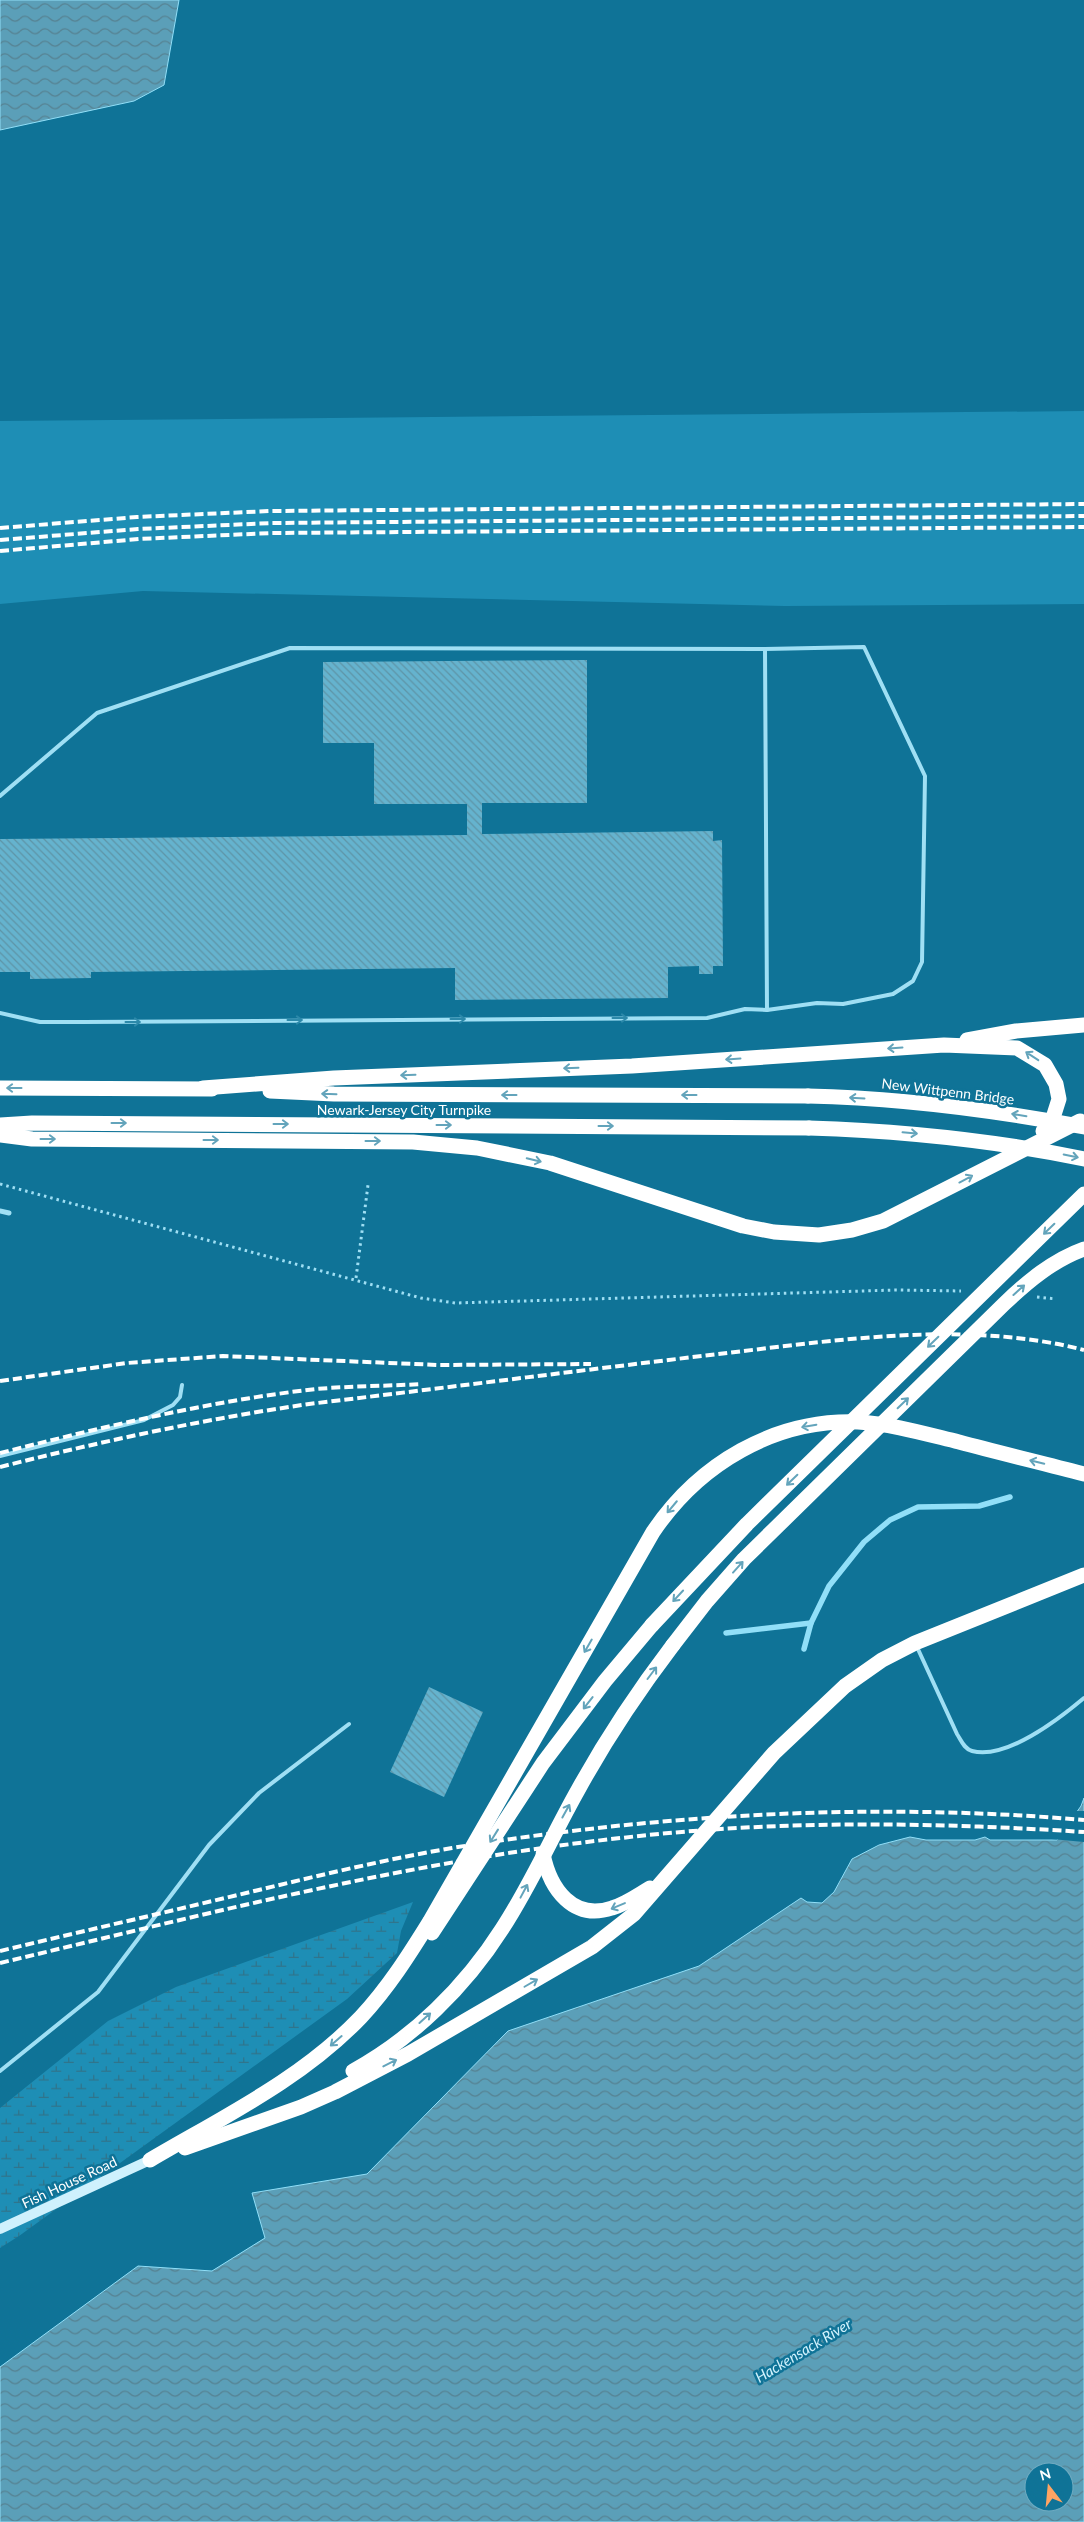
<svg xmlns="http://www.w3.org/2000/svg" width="1084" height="2522" font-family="Lato,sans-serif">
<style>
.grass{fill:#1e8eb5}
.wetland{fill:url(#wetland-marsh)}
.water{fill:url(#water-waves);stroke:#91dff8;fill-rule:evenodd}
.pier{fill:#0f7397}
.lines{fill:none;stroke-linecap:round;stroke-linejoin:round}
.stream{stroke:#91dff8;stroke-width:5.5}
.building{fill:url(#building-back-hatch)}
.path{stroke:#9fdff4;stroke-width:3;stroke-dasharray:2.5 4;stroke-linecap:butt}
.service{stroke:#9fdff4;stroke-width:4}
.minor{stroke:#9fdff4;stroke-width:5}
.secondary{stroke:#cff1fd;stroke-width:10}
.motorway{stroke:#fff;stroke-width:15}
.rail{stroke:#fff;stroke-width:4;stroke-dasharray:9 4;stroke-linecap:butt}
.motorway-bridge{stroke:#fff;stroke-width:15}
.oneway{stroke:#2c89aa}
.oneway2{stroke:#63a4bb}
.labels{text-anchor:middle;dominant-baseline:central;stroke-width:5;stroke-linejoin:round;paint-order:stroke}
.street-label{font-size:14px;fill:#fff;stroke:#0f7397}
.water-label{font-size:15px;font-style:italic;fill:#d1f2fd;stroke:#0f7397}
</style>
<defs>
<pattern id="wetland-marsh" width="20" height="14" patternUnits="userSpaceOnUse" patternTransform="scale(1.25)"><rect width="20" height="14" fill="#1e8eb5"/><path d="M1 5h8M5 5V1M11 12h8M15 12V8" fill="none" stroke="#30748b"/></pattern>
<pattern id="water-waves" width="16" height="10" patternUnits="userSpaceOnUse" patternTransform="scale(1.25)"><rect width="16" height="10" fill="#5b9fb8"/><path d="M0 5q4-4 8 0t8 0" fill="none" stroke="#568292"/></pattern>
<pattern id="building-back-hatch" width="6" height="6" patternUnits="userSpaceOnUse" patternTransform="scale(1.25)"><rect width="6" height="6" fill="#65b3ce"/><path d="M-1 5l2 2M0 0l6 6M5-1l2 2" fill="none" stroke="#5e94a7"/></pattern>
</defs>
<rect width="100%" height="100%" fill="#0f7397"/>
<!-- grass -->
<polygon class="grass" points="1084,411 1084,604 785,606 143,591 0,604 0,421"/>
<!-- wetland -->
<polygon class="wetland" points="413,1902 401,1931 397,1953 347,1999 19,2236 0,2248 0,2108 108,2021 176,1987"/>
<!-- water -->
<g class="water">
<polygon points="0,0 179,0 164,85 134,101 0,130"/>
<path d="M1084,1798V2522H0V2367L138,2266L212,2271L265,2238L252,2193L367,2174L508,2031L699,1966L801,1898L807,1902L822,1903L834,1892L852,1859L879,1845L910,1837L926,1840H975L985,1837L990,1840H1057L1081,1806ZM1034,2472H1064V2502H1034Z"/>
</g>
<!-- pier -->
<polygon class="pier" points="1075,1811 1084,1811 1084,1842 1030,1837 1056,1837"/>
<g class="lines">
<!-- stream -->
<g class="stream">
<polyline points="726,1633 811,1623"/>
<polyline points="804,1649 811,1623 829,1586 864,1542 890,1520 918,1507 979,1506 1010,1497"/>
</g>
</g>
<!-- building -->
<g class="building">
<polygon points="587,660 587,803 482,803 482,834 713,831 713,841 722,840 723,966 713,966 713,974 699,974 699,966 668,967 668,998 455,1000 455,968 91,972 91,978 30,979 30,972 0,972 0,839 467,835 467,804 374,804 374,743 323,743 323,662"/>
<polygon points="429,1687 483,1712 444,1797 390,1772"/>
</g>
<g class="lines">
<!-- path -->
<g class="path">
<polyline points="0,1184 421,1298 455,1303 896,1290 961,1291"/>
<polyline points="356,1278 368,1185"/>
<polyline points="1037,1297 1056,1299"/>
</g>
<!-- service -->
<g class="service">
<polyline points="765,649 864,647 925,776 922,962 913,981 893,994 843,1004 817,1003 767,1010"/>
<polyline points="0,796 97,713 290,648 765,649 767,1010 745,1009 707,1018 84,1022 40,1022 0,1013"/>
<polyline points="0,1456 144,1420 173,1405 180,1397 182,1385"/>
<path d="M917,1647L957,1734C961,1740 964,1749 972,1751C1006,1760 1059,1719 1084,1698"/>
<polyline points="0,2071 98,1992 209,1845 259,1793 349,1724"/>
</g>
<!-- minor -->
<polyline class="minor" points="0,1211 9,1213"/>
<!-- secondary -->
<polyline class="secondary" points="0,2229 150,2160"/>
<!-- motorway -->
<g class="motorway">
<polyline points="967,1040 1016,1031 1084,1025"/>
<polyline points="0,1088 212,1089"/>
<polyline points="203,1088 334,1078 632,1066 944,1045 1017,1048 1045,1065 1056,1084 1059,1099 1052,1121 1043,1131"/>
<polyline points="270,1091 334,1094 808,1096"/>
<polyline points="0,1125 32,1123 809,1128"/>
<polyline points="0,1135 32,1139 413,1142 477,1148 550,1163 743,1226 774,1232 819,1235 852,1230 883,1221 1080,1121"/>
<path d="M543,1854C550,1889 573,1921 612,1908C626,1904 638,1895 650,1888"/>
<polyline points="432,1933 543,1763 605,1681 652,1625"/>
<path d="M353,2071C413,2038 465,1987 502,1929C531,1885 552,1836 578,1790C606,1739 638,1691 673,1645"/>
<polyline points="185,2148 301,2107 335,2092 408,2054 592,1947 634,1914 774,1753 845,1686 882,1660 915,1643 1084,1575"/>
<path d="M150,2160C223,2117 302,2079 361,2017C388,1988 409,1955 430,1921L653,1532C699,1464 774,1419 858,1422C892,1424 926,1434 959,1442C1000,1453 1042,1463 1084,1474"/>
</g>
<!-- rail -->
<g class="rail">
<polyline points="0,528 137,517 271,511 1084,504"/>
<polyline points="0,540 138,529 272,523 1084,516"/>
<polyline points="0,551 139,539 272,533 1084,527"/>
<polyline points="0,1381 127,1363 223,1356 439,1365 591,1364"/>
<path d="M0,1453C104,1427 209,1401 316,1389C351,1386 387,1386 422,1384"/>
<path d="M0,1467C103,1441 205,1419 309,1404C443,1388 576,1371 710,1355C832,1341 963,1319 1084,1350"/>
<path d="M0,1951C75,1933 150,1916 225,1898C301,1880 376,1861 452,1848C660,1814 874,1802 1084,1820"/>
<path d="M0,1963C206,1914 411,1861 621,1838C775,1820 930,1822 1084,1832"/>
</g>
<!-- motorway-bridge -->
<g class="motorway-bridge">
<path d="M808,1096C901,1098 993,1110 1084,1127"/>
<path d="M809,1128C902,1131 993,1140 1084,1159"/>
<polyline points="652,1625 747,1524 1084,1194"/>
<path d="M673,1645L707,1601L744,1559L1004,1304C1027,1282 1053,1260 1084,1249"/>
</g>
</g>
<!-- one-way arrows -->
<defs><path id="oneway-shaft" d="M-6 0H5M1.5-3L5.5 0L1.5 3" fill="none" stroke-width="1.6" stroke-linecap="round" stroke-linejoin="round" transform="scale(1.25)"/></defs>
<g class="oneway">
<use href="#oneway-shaft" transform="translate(620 1018)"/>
<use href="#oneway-shaft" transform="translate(458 1019)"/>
<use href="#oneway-shaft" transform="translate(295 1020)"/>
<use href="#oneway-shaft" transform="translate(133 1022)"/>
</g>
<g class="oneway2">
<use href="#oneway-shaft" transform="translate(895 1048) rotate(176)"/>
<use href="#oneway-shaft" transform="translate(1032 1056) rotate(-147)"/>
<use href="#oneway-shaft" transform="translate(733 1059) rotate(176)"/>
<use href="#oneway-shaft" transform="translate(571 1068) rotate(178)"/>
<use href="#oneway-shaft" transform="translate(408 1075) rotate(178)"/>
<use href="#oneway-shaft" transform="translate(14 1088) rotate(-180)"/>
<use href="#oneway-shaft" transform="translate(329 1094) rotate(-178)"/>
<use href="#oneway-shaft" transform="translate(509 1095) rotate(-180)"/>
<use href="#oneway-shaft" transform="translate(689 1095) rotate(-180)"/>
<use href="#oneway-shaft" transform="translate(857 1098) rotate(-177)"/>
<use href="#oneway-shaft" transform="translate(1019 1115) rotate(-171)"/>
<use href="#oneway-shaft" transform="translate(119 1123)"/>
<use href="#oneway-shaft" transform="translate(281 1124)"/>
<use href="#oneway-shaft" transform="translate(444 1125)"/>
<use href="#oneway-shaft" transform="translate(606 1126)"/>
<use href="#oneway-shaft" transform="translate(910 1133) rotate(5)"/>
<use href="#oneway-shaft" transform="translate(48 1139)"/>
<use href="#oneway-shaft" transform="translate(211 1140)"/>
<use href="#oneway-shaft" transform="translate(373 1141)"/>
<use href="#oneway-shaft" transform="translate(1071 1156) rotate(12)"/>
<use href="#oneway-shaft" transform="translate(534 1160) rotate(14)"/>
<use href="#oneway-shaft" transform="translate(966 1179) rotate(-28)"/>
<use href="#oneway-shaft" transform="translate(1049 1229) rotate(136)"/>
<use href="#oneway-shaft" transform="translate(1019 1290) rotate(-42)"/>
<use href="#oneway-shaft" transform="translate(933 1342) rotate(136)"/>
<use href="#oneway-shaft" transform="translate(903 1403) rotate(-44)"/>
<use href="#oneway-shaft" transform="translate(809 1426) rotate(170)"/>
<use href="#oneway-shaft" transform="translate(1037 1462) rotate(-166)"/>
<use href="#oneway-shaft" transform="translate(792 1480) rotate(136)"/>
<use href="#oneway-shaft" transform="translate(672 1507) rotate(130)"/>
<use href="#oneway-shaft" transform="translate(738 1567) rotate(-48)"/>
<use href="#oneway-shaft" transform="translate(678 1596) rotate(133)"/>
<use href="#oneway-shaft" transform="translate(588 1646) rotate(120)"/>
<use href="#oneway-shaft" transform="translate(652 1673) rotate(-53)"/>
<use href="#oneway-shaft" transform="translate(588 1703) rotate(128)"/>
<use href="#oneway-shaft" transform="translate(566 1811) rotate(-61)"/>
<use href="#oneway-shaft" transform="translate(494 1836) rotate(122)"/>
<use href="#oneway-shaft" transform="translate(524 1891) rotate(-62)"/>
<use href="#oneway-shaft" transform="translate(618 1906) rotate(157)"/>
<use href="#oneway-shaft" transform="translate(531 1983) rotate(-30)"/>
<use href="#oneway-shaft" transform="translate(425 2018) rotate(-42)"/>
<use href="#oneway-shaft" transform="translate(336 2041) rotate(139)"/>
<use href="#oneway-shaft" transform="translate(390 2063) rotate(-27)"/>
</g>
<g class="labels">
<!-- street labels -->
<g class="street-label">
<text transform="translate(948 1091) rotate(7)">New Wittpenn Bridge</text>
<text x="404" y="1109">Newark-Jersey City Turnpike</text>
<text transform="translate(69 2182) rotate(-25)">Fish House Road</text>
</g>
<!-- water labels -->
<g class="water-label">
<text transform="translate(803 2350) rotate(-31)">Hackensack River</text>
</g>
</g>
<!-- north arrow -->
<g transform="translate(1049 2487) rotate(344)"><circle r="24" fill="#0f7397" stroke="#6fabc1"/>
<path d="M0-4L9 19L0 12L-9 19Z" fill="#ffa463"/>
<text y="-8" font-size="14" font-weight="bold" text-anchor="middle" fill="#ffffff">N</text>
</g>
</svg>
